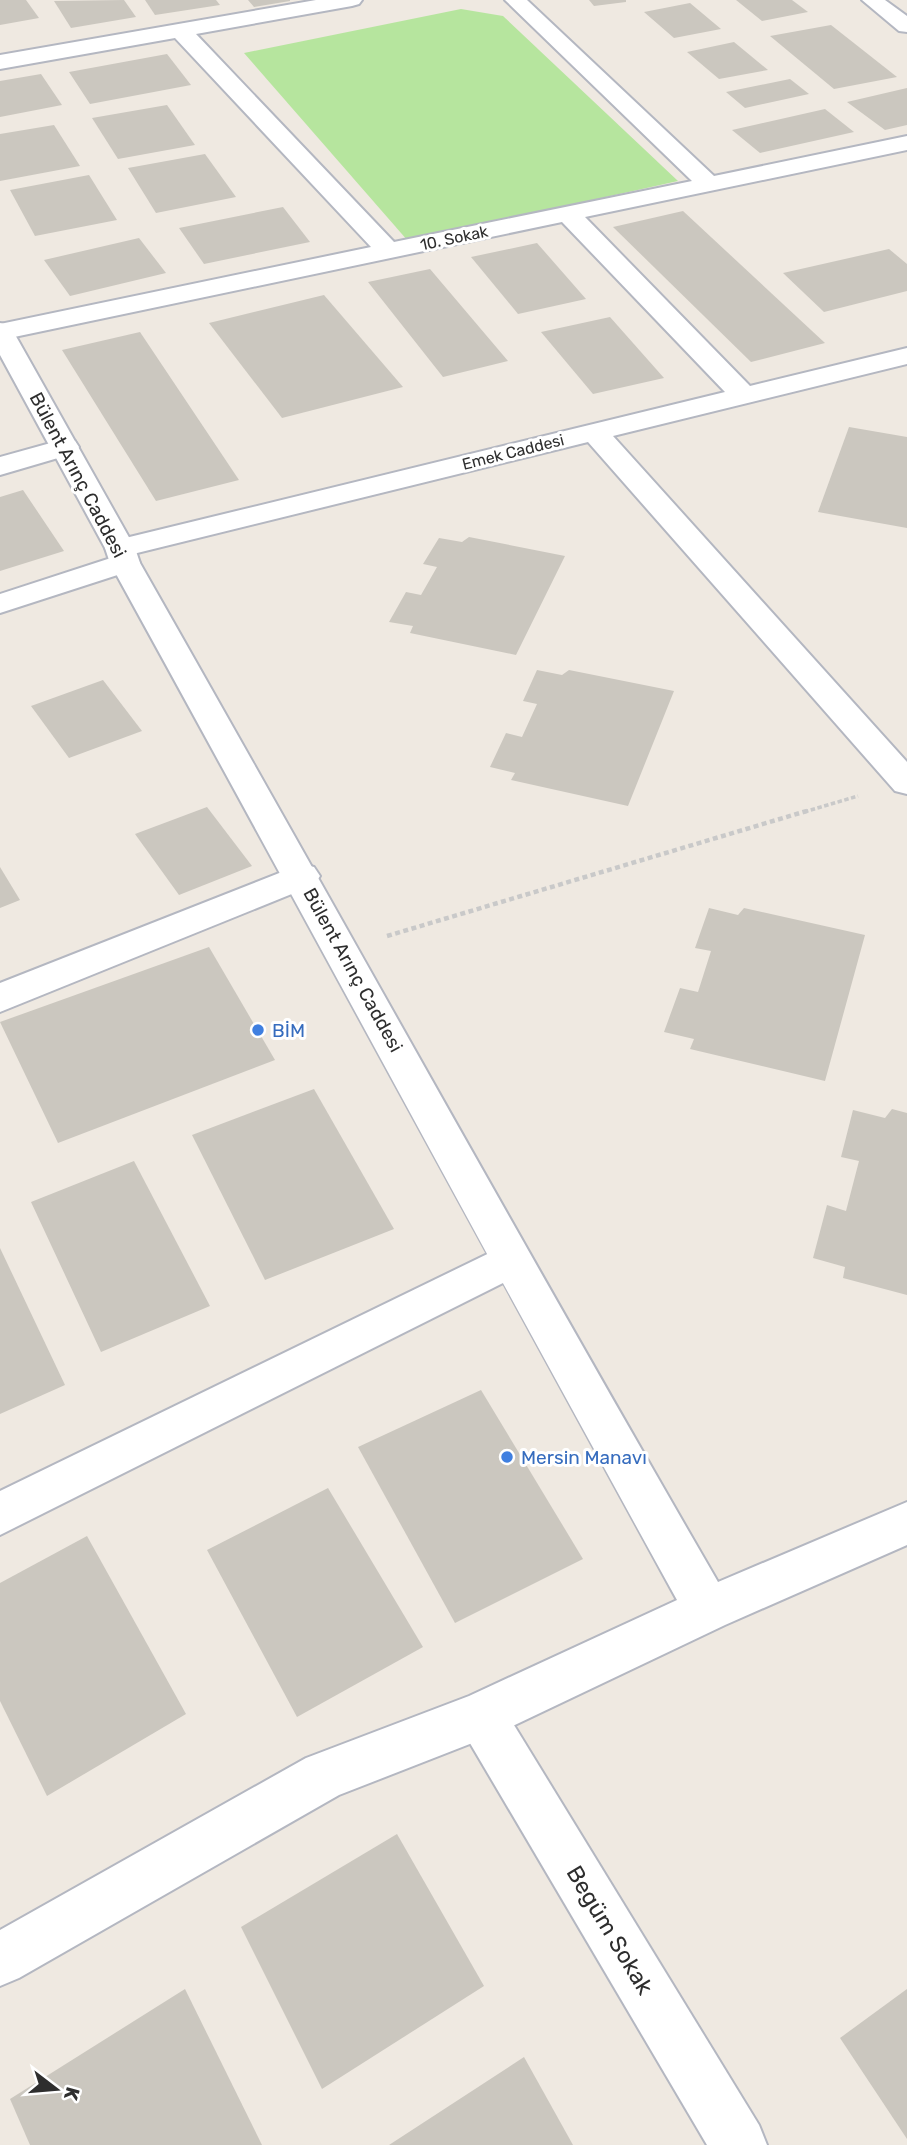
<svg xmlns="http://www.w3.org/2000/svg" width="907" height="2145" font-family="Rubik,sans-serif">
<style>
.green{fill:#b6e59e}
.building{fill:#cbc7bf}
.lines{fill:none;stroke-linecap:round;stroke-linejoin:round}
.minor-casing{stroke:#b4b7c1;stroke-width:4}
.tertiary-casing{stroke:#b4b7c1;stroke-width:4}
.path-far1{stroke:#c9c9c9;stroke-width:3.5;stroke-dasharray:4.5 2.5;stroke-linecap:butt}
.path{stroke:#c9c9c9;stroke-width:4.5;stroke-dasharray:5 3.5;stroke-linecap:butt}
.minor{fill:#fff;fill-rule:evenodd}
.tertiary{fill:#fff;fill-rule:evenodd}
.shop-dot{fill:#3f7fe0;stroke:#fff;stroke-width:2.5}
.labels{text-anchor:middle;dominant-baseline:central;stroke-width:6;stroke-linejoin:round;paint-order:stroke}
.far-street-label{font-size:16px;fill:#2e2e2e;stroke:#fff}
.street-label{font-size:19px;fill:#2e2e2e;stroke:#fff}
.shop-label{font-size:19px;fill:#366cbe;stroke:#fff;text-anchor:start}
.near-street-label{font-size:23px;fill:#2e2e2e;stroke:#fff}
</style>
<rect width="100%" height="100%" fill="#efe9e1"/>
<!-- green -->
<polygon class="green" points="461,9 503,16 678,181 408,241 244,53"/>
<!-- building -->
<g class="building">
<polygon points="0,0 26,0 39,18 0,25"/>
<polygon points="124,0 136,17 71,28 54,1"/>
<polygon points="145,0 216,0 220,5 155,15"/>
<polygon points="248,0 290,0 290,1 254,7"/>
<polygon points="589,0 626,0 626,2 594,6"/>
<polygon points="736,0 792,0 808,12 762,21"/>
<polygon points="690,3 721,29 674,38 644,12"/>
<polygon points="831,25 897,77 834,89 770,36"/>
<polygon points="734,42 768,70 719,79 687,52"/>
<polygon points="167,54 191,85 90,104 69,72"/>
<polygon points="41,74 62,105 0,117 0,81"/>
<polygon points="790,79 809,94 745,108 726,92"/>
<polygon points="907,88 907,125 885,130 847,102"/>
<polygon points="167,105 195,145 118,159 92,118"/>
<polygon points="825,109 854,132 760,153 732,130"/>
<polygon points="54,125 80,166 0,181 0,134"/>
<polygon points="205,154 236,197 156,213 128,168"/>
<polygon points="89,175 117,220 35,236 10,190"/>
<polygon points="283,207 310,242 204,264 179,228"/>
<polygon points="683,211 825,343 751,362 613,227"/>
<polygon points="139,238 166,273 70,296 44,260"/>
<polygon points="537,243 586,299 518,314 471,257"/>
<polygon points="889,249 907,264 907,291 824,312 783,273"/>
<polygon points="430,269 508,361 443,377 368,282"/>
<polygon points="324,295 403,387 282,418 209,323"/>
<polygon points="610,317 664,378 593,394 541,332"/>
<polygon points="140,332 239,480 156,501 62,350"/>
<polygon points="849,427 907,437 907,528 818,512"/>
<polygon points="23,490 64,551 0,571 0,497"/>
<polygon points="469,537 565,556 516,655 410,633 413,626 389,622 406,592 421,595 437,567 423,564 439,538 462,542"/>
<polygon points="537,670 562,675 569,670 674,691 628,806 511,780 515,773 490,767 506,733 522,737 537,704 523,701"/>
<polygon points="103,680 142,731 69,758 31,706"/>
<polygon points="207,807 252,866 179,895 135,834"/>
<polygon points="0,867 20,900 0,908"/>
<polygon points="709,908 738,915 744,908 865,935 825,1081 690,1049 694,1039 664,1032 680,988 698,992 711,951 695,948"/>
<polygon points="209,947 275,1060 58,1143 0,1022"/>
<polygon points="314,1089 394,1229 265,1280 192,1135"/>
<polygon points="892,1109 907,1113 907,1295 843,1278 845,1267 813,1258 827,1205 846,1211 859,1161 841,1157 853,1110 885,1118"/>
<polygon points="134,1161 210,1306 101,1352 31,1202"/>
<polygon points="0,1248 65,1385 0,1414"/>
<polygon points="481,1390 583,1559 455,1623 358,1447"/>
<polygon points="328,1488 423,1647 297,1717 207,1550"/>
<polygon points="87,1536 186,1714 47,1796 0,1701 0,1583"/>
<polygon points="397,1834 484,1986 322,2089 241,1927"/>
<polygon points="185,1989 262,2145 30,2145 10,2099"/>
<polygon points="907,1989 907,2139 840,2038"/>
<polygon points="524,2057 573,2145 389,2145"/>
</g>
<g class="lines">
<!-- minor casing -->
<g class="minor-casing">
<g id="minor">
<polygon points="316,0 362,0 359,4 352,6 196,34 394,242 692,181 505,0 527,0 714,176 907,136 907,150 585,217 750,386 907,348 907,364 613,436 907,762 907,794 895,791 588,442 129,555 136,557 140,563 136,569 0,613 0,594 117,556 109,554 105,548 109,542 725,392 562,222 0,340 0,324 371,247 175,38 0,69 0,55"/>
<polygon points="862,0 885,0 907,16 907,32 899,31"/>
<polygon points="65,439 75,441 79,447 75,453 0,475 0,457"/>
<polygon points="302,864 314,867 320,876 314,885 0,1012 0,983"/>
<polygon points="510,1243 525,1248 531,1260 525,1272 0,1535 0,1491"/>
<polygon points="481,1692 498,1699 759,2125 767,2145 707,2145 464,1733 456,1716 464,1699"/>
</g>
</g>
<!-- tertiary casing -->
<g class="tertiary-casing">
<path id="tertiary" d="M0,323L9,325L13,331L135,548L140,563C333,902 522,1244 718,1582L907,1502V1545L725,1625L498,1733L339,1795L19,1978L0,1986V1930L306,1758L469,1696L677,1600C486,1255 300,908 110,563L105,548L0,355Z"/>
</g>
<!-- path-far1 -->
<polyline class="path-far1" points="804,812 858,796"/>
<!-- path -->
<polyline class="path" points="387,936 810,810"/>
<!-- minor -->
<use href="#minor" class="minor"/>
<!-- tertiary -->
<use href="#tertiary" class="tertiary"/>
</g>
<!-- markers -->
<g class="shop-dot">
<circle cx="258" cy="1030" r="7"/>
<circle cx="507" cy="1457" r="7"/>
</g>
<g class="labels">
<!-- far-street labels -->
<g class="far-street-label">
<text transform="translate(454 238) rotate(-12)">10. Sokak</text>
<text transform="translate(513 452) rotate(-14)">Emek Caddesi</text>
</g>
<!-- street labels -->
<g class="street-label">
<text transform="translate(78 475) rotate(62)">Bülent Arınç Caddesi</text>
<text transform="translate(353 970) rotate(61)">Bülent Arınç Caddesi</text>
</g>
<!-- shop labels -->
<g class="shop-label">
<text x="272" y="1030">BİM</text>
<text x="521" y="1457">Mersin Manavı</text>
</g>
<!-- near-street labels -->
<g class="near-street-label">
<text transform="translate(610 1930) rotate(59)">Begüm Sokak</text>
</g>
</g>
<!-- north arrow -->
<g transform="translate(56 2089) rotate(106)" stroke="#ffffff" stroke-width="5" paint-order="stroke">
<path d="M0-5L12 26L0 18L-12 26Z" fill="#2e2e2e"/>
<text y="-10" font-size="19" font-weight="bold" text-anchor="middle" fill="#2e2e2e">K</text>
</g>
</svg>
